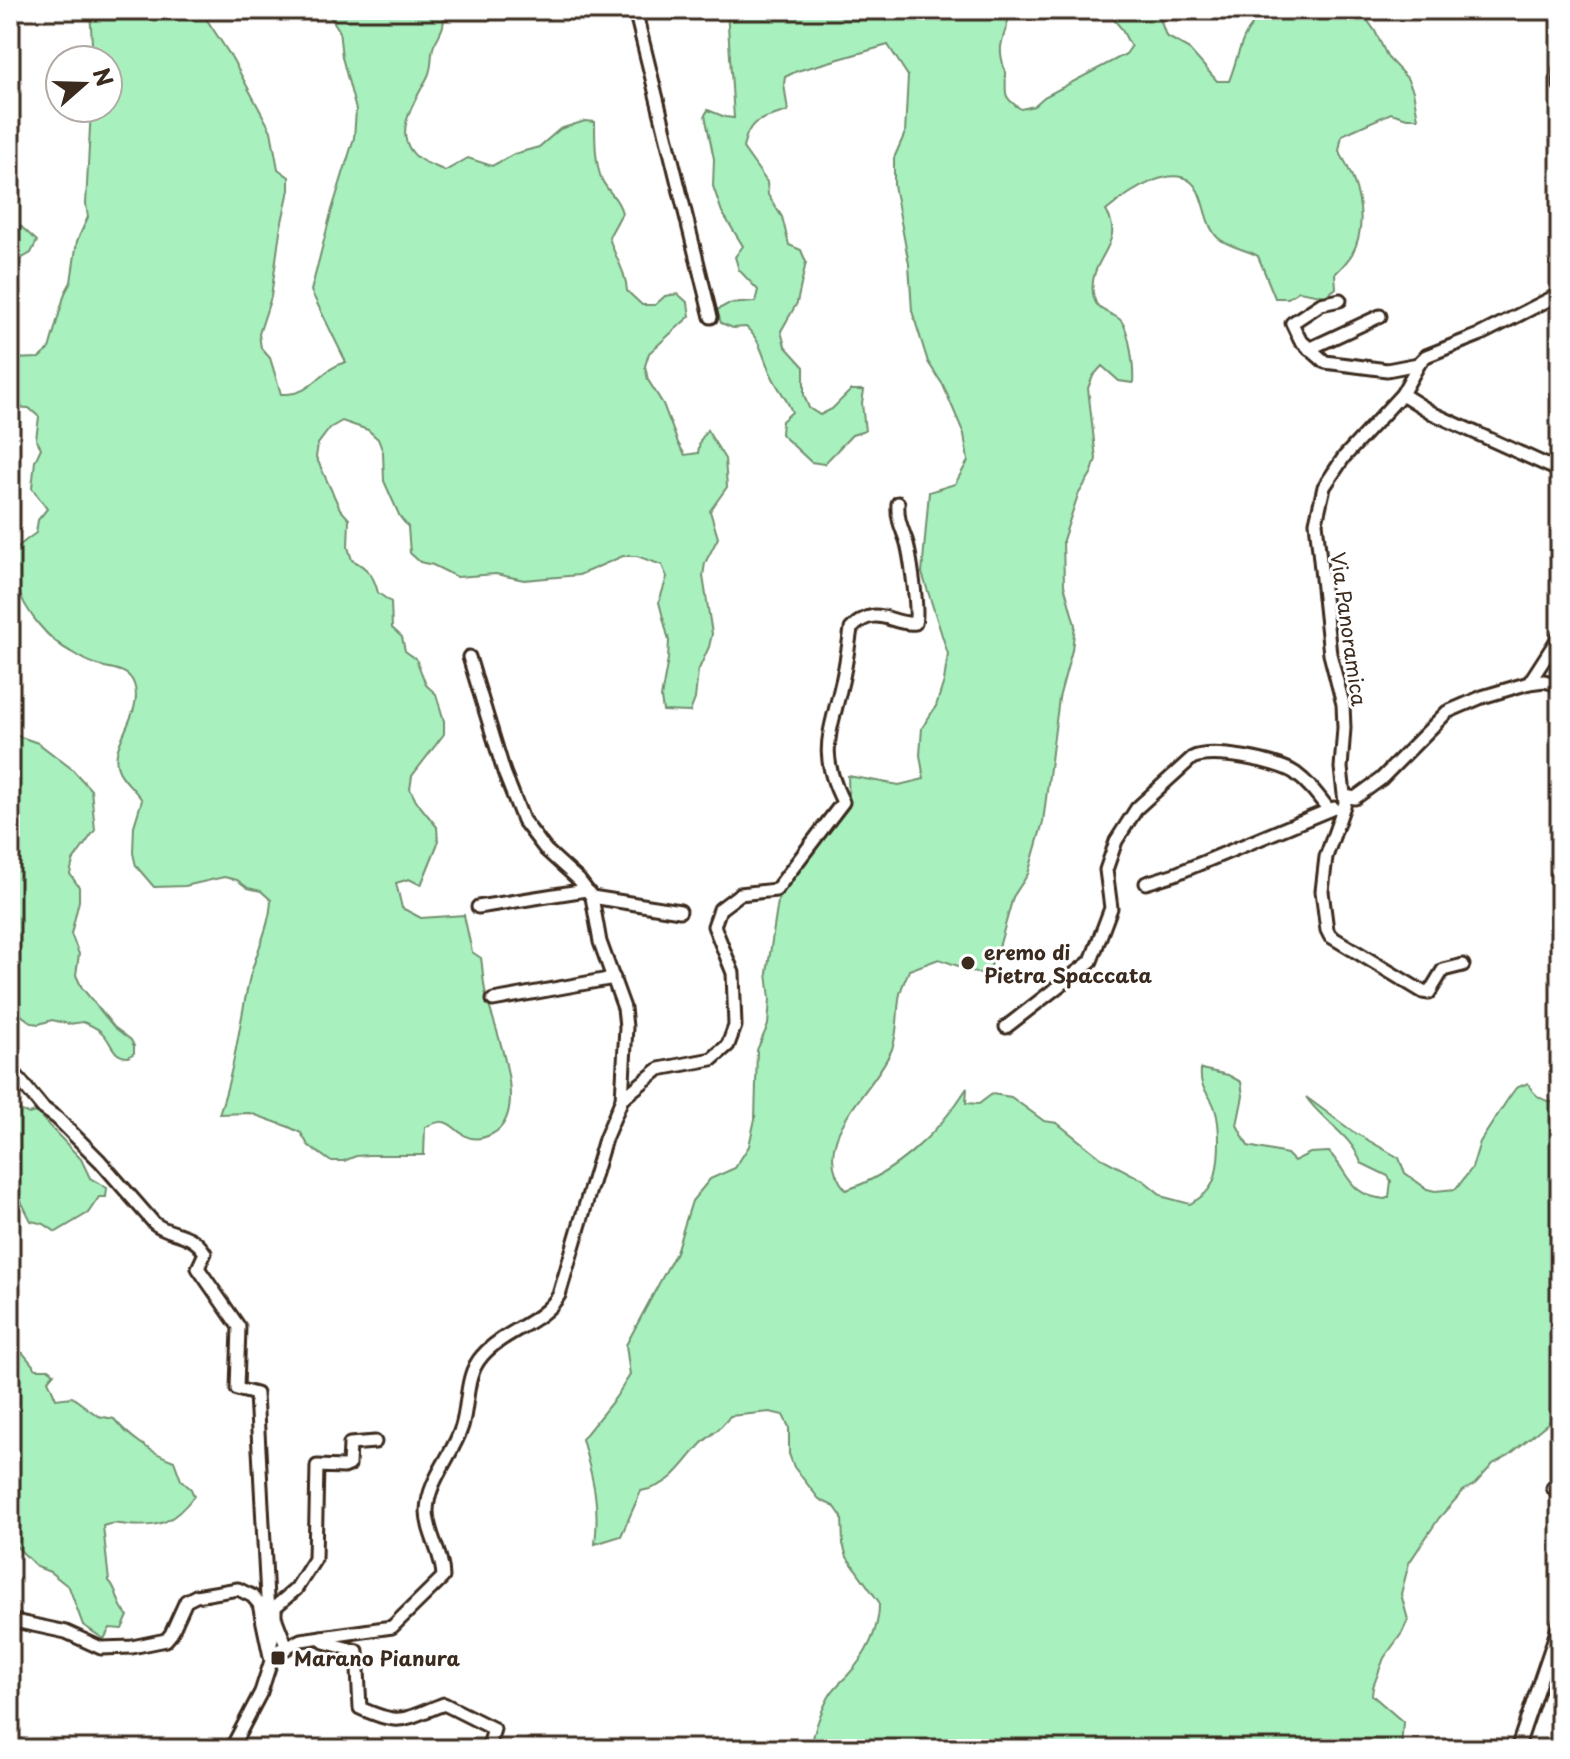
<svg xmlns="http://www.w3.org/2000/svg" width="1570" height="1759" font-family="'Playpen Sans',sans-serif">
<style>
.green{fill:#a8f1bf;stroke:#728e6e;stroke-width:2}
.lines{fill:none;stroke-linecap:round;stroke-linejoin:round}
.minor-casing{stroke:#3b2a1e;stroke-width:17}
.minor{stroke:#fff;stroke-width:11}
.poi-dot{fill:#3b2a1e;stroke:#fff;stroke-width:3}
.labels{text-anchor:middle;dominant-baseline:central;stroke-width:6;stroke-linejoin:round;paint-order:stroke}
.street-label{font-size:20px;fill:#3b2a1e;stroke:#fff}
.poi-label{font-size:20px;font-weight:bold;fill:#3b2a1e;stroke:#fff;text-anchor:start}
</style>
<rect width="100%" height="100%" fill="#fff"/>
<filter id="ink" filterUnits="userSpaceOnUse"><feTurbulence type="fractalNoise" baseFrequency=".0125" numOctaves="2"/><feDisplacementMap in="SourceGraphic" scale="16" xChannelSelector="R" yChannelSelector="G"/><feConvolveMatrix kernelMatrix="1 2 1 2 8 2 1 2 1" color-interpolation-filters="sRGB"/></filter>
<g filter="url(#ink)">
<!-- green -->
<g class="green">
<path d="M90,10L201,11L232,58L271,131L278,169L289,177V190L280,231L271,297L259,334L261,348L270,358L281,394C314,396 317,370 346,362L311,291L331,213L354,138L356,110L342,57L339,30L326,10H443C446,26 441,31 434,45C430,55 433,66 428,76C418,97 393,129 412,152C419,162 434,165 445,171L468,158L492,166L514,154L539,147L560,129L585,121L595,122C595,140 595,164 602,180C609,194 618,197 622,213L609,237C614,256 626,271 627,291L642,305H655L665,296L678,294L688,303L690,316L649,353L645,366L648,380L663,404L678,443L685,455L698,453L700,441L707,430L725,459L727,487L710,511L718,538L705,563L703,576L712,634L709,647L698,671L695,699L690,712L663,711L661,698L668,659L669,641L659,602L667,577L662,565L637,556H623L579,575L524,580L496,574L457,577L433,565L420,562L410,553L408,527L400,517L384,481L383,452L378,439L368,430L342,421L330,428L318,444L316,457L340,509L349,519L348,547L352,560C368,568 374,576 378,593L391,602L392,628L402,637L405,651L416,659L426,685L436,694L444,721V734L412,776L410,789L416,801L437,827L438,843L421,885L409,879L396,883L402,908L421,918L464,915L472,952L481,958C483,970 483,983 486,995C494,1027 532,1114 492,1134C463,1149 456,1122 443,1122C437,1121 430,1125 425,1127L424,1155H369L356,1156L344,1161H330L308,1145L301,1133L289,1127L250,1113L219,1114C234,1072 239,1028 248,985C254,956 270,928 271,900L261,891L248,888L237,880L224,877L185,886L154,887L136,866L133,853L134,826L142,800C136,791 124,781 119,771C106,746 145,714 134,684C128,668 112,670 98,665C89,662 79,657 71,652C47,639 26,612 17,587C6,557 10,551 36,533L38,520L47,509L32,488L35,461L41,448L36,439L39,417L29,408L10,407V359L39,358L49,349L65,293L71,282L77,241L88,217L86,204L91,108H108V60H93Z"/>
<path d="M727,10H1008C1010,26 1003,32 1001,47C1000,56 1003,63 1005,72C1008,92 999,95 1021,109L1034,106L1044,97L1126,54L1131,47L1121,28L1106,10H1157L1166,36L1188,48L1217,81H1229C1240,54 1241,22 1273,10H1360L1375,31L1388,58L1407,78L1413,91L1418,118H1407L1391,113L1342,135L1339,151C1357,180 1370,221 1352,254C1348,261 1341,268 1335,274L1336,288L1326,296L1299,291L1288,298H1275L1258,256C1246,249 1228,247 1218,238C1206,226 1205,205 1198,191C1180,155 1126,194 1106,211C1127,244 1088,258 1093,293C1096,312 1106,310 1118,318C1130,325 1134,370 1133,383L1119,381L1102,366L1093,376L1088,388L1096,459L1092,472L1078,495L1063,540L1064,585L1075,625L1072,650L1059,698L1043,822L1028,874L1013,897L998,951L986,976L939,959L909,970C906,979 900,989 899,999C897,1015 898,1033 892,1049C875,1091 804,1142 846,1190C896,1174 940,1131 967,1088L966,1103L979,1104L992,1094L1011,1097L1044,1121L1057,1123L1101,1158L1143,1180L1164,1197L1190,1204C1197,1200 1204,1196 1209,1189C1221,1174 1221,1127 1215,1109C1210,1091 1199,1092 1201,1069L1228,1075L1241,1082L1243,1096L1237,1125L1248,1146L1287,1154L1294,1161L1310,1153L1329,1152C1350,1174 1348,1195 1385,1199L1389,1197L1391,1181L1388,1176L1361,1163C1351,1134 1322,1121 1306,1097L1352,1131L1399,1158L1405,1173L1427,1189L1435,1191L1456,1189L1472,1168L1480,1142L1508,1099L1516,1088L1528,1083C1534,1098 1545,1101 1560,1104V1413L1509,1455L1493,1464L1475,1484L1463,1491L1439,1518L1409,1563L1401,1594L1408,1620L1402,1633L1384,1658L1373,1687L1372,1695L1403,1722L1401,1749H810C815,1730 820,1712 830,1695C835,1687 841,1682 847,1676C866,1656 880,1629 879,1602L847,1557L843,1544L842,1517L835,1507L819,1499L794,1467L789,1454V1427L783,1415L770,1412L730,1416C722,1428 712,1434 702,1443C681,1465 674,1485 641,1491L621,1536L595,1544C600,1502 593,1479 582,1439L616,1397L630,1375L626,1345L676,1252L692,1201L710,1179L735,1168L749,1146L755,1119L757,1050L768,1025L770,999L767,973L779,895L849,807L848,776L899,785L924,779L920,755L922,728L936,706L944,681L948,654L922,573L929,492L955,484L968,461L964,434L943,385L928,362L912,311L909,264L894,185V158L905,133L908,76L888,45L797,71L785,77L784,84L788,111C761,120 749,117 743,148L767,182L768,195L782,217L789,245L801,250L806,262L797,303L781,331L785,346L804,367V395L809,408L820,415L832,409L851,390H864L862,403L865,431L852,435L824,464L811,462L781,434L782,421L792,412C787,399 779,390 773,378C763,360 762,341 746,327L733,328L721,323L717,310L728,304L755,302L758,290L739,270L735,257L743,246L722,212L713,186L714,159L705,115L708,110L725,117L734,118Z"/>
<polygon points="10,202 17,223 37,241 31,253 10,265"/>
<path d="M10,729L18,736L38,743L72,769L91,790L95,830L73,861L70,874L79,887V901L71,934L79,954L76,975L82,988L114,1027L131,1040L134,1046V1053L128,1057C113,1056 113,1046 105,1036C100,1029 91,1025 83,1022L69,1024L52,1020L39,1024L32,1023L21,1015L10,1014V868L16,860L17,850L11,832Z"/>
<polygon points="10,1106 29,1114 35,1112 41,1117 81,1159 90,1178 107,1188 106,1197 99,1197 88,1213 56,1232 44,1224 31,1221 19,1197 10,1195"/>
<path d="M16,1350L23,1353L36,1369H49L54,1373L48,1380L56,1399L72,1397L98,1416L114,1419C129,1437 152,1453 174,1461L181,1480L191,1489L194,1496C174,1522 160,1528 128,1525C118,1524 112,1522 103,1526L109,1581C119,1590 115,1603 128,1616L122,1629L110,1628L104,1639L83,1625L69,1587L50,1572L37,1567L10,1540V1351Z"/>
</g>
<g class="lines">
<!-- minor casing -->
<g class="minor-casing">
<g id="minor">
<polyline points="635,10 711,317"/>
<polyline points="1560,69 1560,86"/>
<polyline points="1340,300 1321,304 1292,323 1300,340 1325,362 1387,370 1418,364"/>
<polyline points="1309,349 1380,316"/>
<polyline points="1402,394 1434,414 1560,471"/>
<polyline points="469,657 504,772 523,820 546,850 579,880 592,897 600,942 624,1008 626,1027 622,1099"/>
<polyline points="1529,683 1560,635"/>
<polyline points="1345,796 1355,798 1381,779 1447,712 1482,697 1529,683 1544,681 1560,685"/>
<polyline points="1146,883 1175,874 1334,808"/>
<polyline points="592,897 680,911"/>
<polyline points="478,907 586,890"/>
<polyline points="1463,965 1443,970 1429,993 1423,992 1330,936 1327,930 1322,891 1326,857 1345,803 1341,768 1344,728 1343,704 1330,654 1316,522 1324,487 1344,457 1402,394 1420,362 1426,356 1479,335 1560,294"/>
<polyline points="493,1000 614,978"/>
<path d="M1006,1027L1091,961L1111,908L1106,870L1116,841L1137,808L1192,758C1211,748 1277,761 1295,773C1309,783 1319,797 1329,810"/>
<path d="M10,1068L43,1108L57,1118L100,1161L154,1223C170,1236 192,1231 205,1253L198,1268L239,1327L237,1389L256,1394L267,1598L272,1639L270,1648"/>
<polyline points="1553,1488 1560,1496"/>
<polyline points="10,1620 66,1632 101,1648 132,1647 166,1640 171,1634 186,1601 196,1596 238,1589 252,1596 259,1604 271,1661 261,1692 231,1749"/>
<path d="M321,1637L324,1642L357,1651L360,1708C402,1727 403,1719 444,1704L494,1729L488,1749"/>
<polyline points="287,1648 275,1617 275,1607 296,1589 315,1559 317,1466 344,1467 349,1465 350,1444 375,1442"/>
<path d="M271,1654L301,1640L392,1627L443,1577C443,1554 427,1534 427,1511C428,1479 453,1456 462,1426C469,1402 465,1375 482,1356C503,1331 543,1323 559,1295L605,1139L622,1099L659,1069L712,1059L728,1045L735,1026L733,973L714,926L720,909L740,894L776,890L843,802C818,753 830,735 841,686C846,667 848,648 851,629C876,602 892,626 915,623C919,612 910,553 906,540C901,526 897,519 898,503"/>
<polyline points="1517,1749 1560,1622"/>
</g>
</g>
<!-- minor -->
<use href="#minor" class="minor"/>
</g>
</g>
<!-- markers -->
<g class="poi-dot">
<circle cx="968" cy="963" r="8"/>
<rect x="270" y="1650" width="16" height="16" rx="4"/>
</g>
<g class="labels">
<!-- street labels -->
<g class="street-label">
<text transform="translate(1349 629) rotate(82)">Via Panoramica</text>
</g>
<!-- poi labels -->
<g class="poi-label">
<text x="984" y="952">eremo di<tspan x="984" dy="23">Pietra Spaccata</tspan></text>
<text x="294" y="1658">Marano Pianura</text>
</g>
</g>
<!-- margin -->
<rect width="1570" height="1759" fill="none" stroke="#fff" stroke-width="40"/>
<rect x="20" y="20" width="1530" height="1719" fill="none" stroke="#3b2a1e" stroke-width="3" filter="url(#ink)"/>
<!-- north arrow -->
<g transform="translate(84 84) rotate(70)"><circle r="38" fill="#ffffff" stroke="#b1aaa5" stroke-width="2"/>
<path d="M0-6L14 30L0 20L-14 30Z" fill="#3b2a1e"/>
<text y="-12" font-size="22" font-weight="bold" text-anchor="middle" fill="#3b2a1e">N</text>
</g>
</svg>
